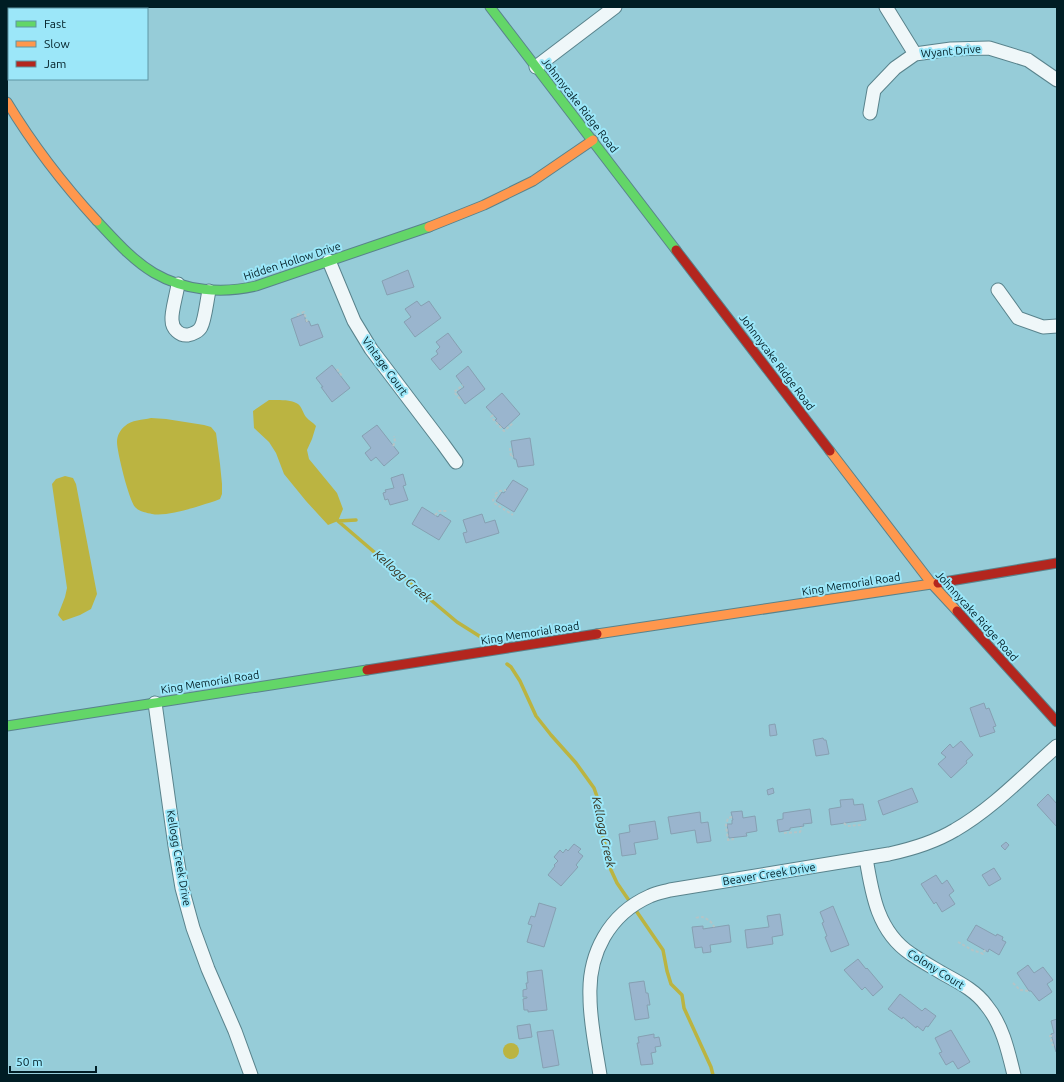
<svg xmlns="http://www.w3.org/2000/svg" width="1064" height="1082" font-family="Ubuntu,sans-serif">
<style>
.water{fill:#bbb441}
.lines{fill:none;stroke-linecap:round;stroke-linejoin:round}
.stream{stroke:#bbb441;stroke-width:3.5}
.building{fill:#9ab5ce;stroke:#86a0b2}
.street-casing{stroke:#59838c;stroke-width:15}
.fast-casing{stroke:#59838c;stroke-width:11}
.slow-casing{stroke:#59838c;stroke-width:11}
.jam-casing{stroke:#59838c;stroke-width:11}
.path{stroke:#b4c4c7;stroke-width:2;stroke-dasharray:3 2;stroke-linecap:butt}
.street{stroke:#eff7f9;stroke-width:13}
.fast{stroke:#63d668;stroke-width:9}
.slow{stroke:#ff974d;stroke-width:9}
.jam{stroke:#b3261e;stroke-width:9}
.labels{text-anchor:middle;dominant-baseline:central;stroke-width:4;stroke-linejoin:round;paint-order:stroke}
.street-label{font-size:11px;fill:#001d24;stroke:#9ce7f9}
.water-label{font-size:12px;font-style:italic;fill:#352e19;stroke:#9ce7f9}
</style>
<rect width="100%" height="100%" fill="#96ccd8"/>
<!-- water -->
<g class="water">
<path d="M269,400C276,400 292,399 298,404C302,407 303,413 306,417C309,421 313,422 316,426L312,439L307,450L309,459L337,493L343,509L338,521L328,525L306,501L284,474L276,453L269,442L254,428L253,411Z"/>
<path d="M151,418L166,419L204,425L211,427L216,433L220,464L222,484V494L220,499L215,501C199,506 168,517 152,514C147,513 138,511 135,507C129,500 117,452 117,442C117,436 120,430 125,426C131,420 143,420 151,418Z"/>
<polygon points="65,476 73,478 76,484 97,594 91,609 80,615 63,621 58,615 65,597 67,588 52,484 56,479"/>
<circle cx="511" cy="1051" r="8"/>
</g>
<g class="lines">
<!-- stream -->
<g class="stream">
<polyline points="356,520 338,521 394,569 457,622 484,639"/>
<polyline points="507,664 511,667 520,681 536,716 551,735 576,763 594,788 600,805 603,836 611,870 617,883 663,950 667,971 671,984 682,995 684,1008 711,1067 713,1075"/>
</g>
</g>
<!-- building -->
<g class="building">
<polygon points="14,7 24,7 25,9 10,9"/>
<polygon points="408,270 414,287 387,295 382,281"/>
<polygon points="417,301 421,306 429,301 441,318 415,337 404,322 411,317 405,309"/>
<polygon points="304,314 306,322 309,321 311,326 318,324 323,337 300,346 291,319"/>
<polygon points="448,333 462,352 440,370 431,359 438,354 436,351 440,347 436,342"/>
<polygon points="332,365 350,388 332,402 321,387 323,387 316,378"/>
<polygon points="468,366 485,389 465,404 457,392 464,387 456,376"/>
<polygon points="502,393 520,414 504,429 495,420 497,419 486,407"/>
<polygon points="377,425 399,453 384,466 376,457 371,461 365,453 371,448 362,436"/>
<polygon points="530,438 534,465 518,467 516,459 514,459 511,441"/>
<polygon points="403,474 406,485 403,486 408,500 390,505 388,499 385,500 383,493 386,492 385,490 394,488 391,478"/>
<polygon points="513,480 528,489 514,512 496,501 502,492 504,493"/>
<polygon points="422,507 438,517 440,514 451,521 439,540 412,524"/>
<polygon points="482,514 485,523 495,520 499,533 466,543 463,533 467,532 463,520"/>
<polygon points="984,703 986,709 989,708 996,726 993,727 995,732 980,737 970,708"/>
<polygon points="775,724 777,735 770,736 769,725"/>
<polygon points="823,738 824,740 826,740 829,754 816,756 813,740"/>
<polygon points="961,741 973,755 966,761 967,763 951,778 938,764 946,757 941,753 950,744 953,748"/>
<polygon points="773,788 774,793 768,795 767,790"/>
<polygon points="912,788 918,802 883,815 878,801"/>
<polygon points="1048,794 1057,804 1057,827 1037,805"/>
<polygon points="853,799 854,805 863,804 866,820 831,825 829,809 841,807 840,800"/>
<polygon points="810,809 812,823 803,824 804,826 790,828 790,830 779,832 777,820 783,819 783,813"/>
<polygon points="742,811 743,818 755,816 757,831 746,833 747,836 729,838 727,824 732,824 732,820 733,820 731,812"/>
<polygon points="700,812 701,823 708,822 711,841 697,843 695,830 671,834 668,817"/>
<polygon points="655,821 658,839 634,843 636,854 622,856 619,834 630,832 629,825"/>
<polygon points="1006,842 1009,845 1005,850 1001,846"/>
<polygon points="574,844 581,849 578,852 583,856 576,865 578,867 561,886 548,875 555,866 554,865 558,861 554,857 560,850 563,853 566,849 568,851"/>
<polygon points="994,868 1001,879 989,886 982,875"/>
<polygon points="936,875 942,884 947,880 954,891 949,895 955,904 942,912 936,902 934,904 921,884"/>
<polygon points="539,903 556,908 544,947 527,942 532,925 528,924 531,916 535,917"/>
<polygon points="833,906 849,945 831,952 825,937 827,936 822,923 824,922 820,912"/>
<polygon points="780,914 783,935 772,937 773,944 747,948 745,930 769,927 767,916"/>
<polygon points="729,925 731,942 710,945 711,952 703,953 702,947 695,948 692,927 703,926 703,929"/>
<polygon points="976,925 996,936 997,934 1003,937 1002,940 1006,942 999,955 989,949 988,952 967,940"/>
<polygon points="858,959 866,969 867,968 883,987 873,996 865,987 862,990 844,970"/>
<polygon points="1028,965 1034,973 1043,967 1053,980 1047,984 1052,992 1039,1001 1031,991 1029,991 1017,973"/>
<polygon points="542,970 547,1010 528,1012 528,1010 524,1010 523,999 527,998 527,997 523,997 523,990 527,989 526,983 528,983 527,972"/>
<polygon points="644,981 646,993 648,993 650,1005 647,1005 649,1018 635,1020 629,983"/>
<polygon points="900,994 922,1011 925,1008 936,1016 928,1027 926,1026 923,1031 917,1026 916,1028 903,1017 902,1019 888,1009"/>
<polygon points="1057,1019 1057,1052 1056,1052 1051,1034 1054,1033 1051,1021"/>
<polygon points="530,1024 532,1037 519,1039 517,1026"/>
<polygon points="553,1030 559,1065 543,1068 537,1032"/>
<polygon points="951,1030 970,1062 958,1069 953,1061 946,1065 939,1053 942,1052 935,1038"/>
<polygon points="654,1034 654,1038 659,1037 661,1046 655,1047 656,1052 651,1053 653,1064 641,1065 637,1043 639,1043 638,1037"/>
</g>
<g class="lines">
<!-- street casing -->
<g class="street-casing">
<g id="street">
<polyline points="886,7 915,54"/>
<polyline points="536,67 615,7"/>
<polyline points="870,113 874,90 895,68 915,54 951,49 989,48 1028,60 1057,80"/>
<polyline points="329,261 354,321 371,349 443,444 456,462"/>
<path d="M178,284C177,293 171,312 172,320C172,329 180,336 188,335C193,334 199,331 201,327C205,320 207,299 209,291"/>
<polyline points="998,290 1018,318 1043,327 1057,326"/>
<polyline points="155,703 175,846 182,888 193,928 208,969 235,1031 251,1075"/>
<path d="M866,858C872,895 878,932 911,954C921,961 932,967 942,973C958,982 975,990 986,1005C1002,1024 1008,1050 1014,1075"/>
<path d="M600,1075C596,1049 590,1023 590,997C588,954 609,914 650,896C656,893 663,892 670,890L889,854C912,849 935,842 955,830C992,809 1025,774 1057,746"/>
</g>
</g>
<!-- fast casing -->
<g class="fast-casing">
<g id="fast">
<polyline points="490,7 676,250"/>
<path d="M97,221C115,240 132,260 154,273C185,291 222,294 256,286L429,227"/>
<polyline points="7,726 367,670"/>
</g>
</g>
<!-- slow casing -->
<g class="slow-casing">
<g id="slow">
<path d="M7,102C33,145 63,184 97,221"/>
<polyline points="429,227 484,205 533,181 593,140"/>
<polyline points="830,451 932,584 957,611"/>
<polyline points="597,634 938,583"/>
</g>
</g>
<!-- jam casing -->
<g class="jam-casing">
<g id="jam">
<polyline points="676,250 830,451"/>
<polyline points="938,583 1057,563"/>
<polyline points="957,611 1057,722"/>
<polyline points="367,670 597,634"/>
</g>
</g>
<!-- path -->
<g class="path">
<polyline points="297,315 304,312 307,322"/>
<polyline points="337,369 342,376 341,377"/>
<polyline points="460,399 454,392 463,385"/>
<polyline points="493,415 491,417 504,431 513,423"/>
<polyline points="393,446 395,442 394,436"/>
<polyline points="510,448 511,457 513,456"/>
<polyline points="495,494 500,491 506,490"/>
<polyline points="497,495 493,500 494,503 513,515"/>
<polyline points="435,515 439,511 447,511"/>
<polyline points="732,817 728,818 726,825 728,840 734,839"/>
<polyline points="844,823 847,826 861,825"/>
<polyline points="784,833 800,832 801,830 801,827"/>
<path d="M696,918C697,917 701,917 702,917C707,918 713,923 714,927"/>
<polyline points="958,942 974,951 979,952 983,954 985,950"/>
<polyline points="1013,983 1020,990 1029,991"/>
<polyline points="1052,1036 1050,1036 1053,1046"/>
</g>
<!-- street -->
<use href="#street" class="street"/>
<!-- fast -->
<use href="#fast" class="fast"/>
<!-- slow -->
<use href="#slow" class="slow"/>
<!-- jam -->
<use href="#jam" class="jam"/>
</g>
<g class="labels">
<!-- street labels -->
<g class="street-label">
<text transform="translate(951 51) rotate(-5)">Wyant Drive</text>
<text transform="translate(580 105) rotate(52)">Johnnycake Ridge Road</text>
<text transform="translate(292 261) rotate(-18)">Hidden Hollow Drive</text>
<text transform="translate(777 362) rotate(53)">Johnnycake Ridge Road</text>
<text transform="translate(385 366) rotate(54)">Vintage Court</text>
<text transform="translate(851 584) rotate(-9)">King Memorial Road</text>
<text transform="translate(977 616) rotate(48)">Johnnycake Ridge Road</text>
<text transform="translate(530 633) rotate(-9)">King Memorial Road</text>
<text transform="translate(210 682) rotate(-9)">King Memorial Road</text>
<text transform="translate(179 858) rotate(80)">Kellogg Creek Drive</text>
<text transform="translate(769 874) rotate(-9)">Beaver Creek Drive</text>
<text transform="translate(936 969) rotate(32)">Colony Court</text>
</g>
<!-- water labels -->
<g class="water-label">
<text transform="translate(403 576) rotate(41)">Kellogg Creek</text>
<text transform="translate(604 832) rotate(78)">Kellogg Creek</text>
</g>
</g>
<!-- border -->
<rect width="1064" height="1082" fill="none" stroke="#001d24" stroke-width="16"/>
<!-- legend -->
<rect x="8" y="8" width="140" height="72" fill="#9ce7f9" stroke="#5e96a4"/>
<rect x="16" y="21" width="20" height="6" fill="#63d668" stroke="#5e96a4"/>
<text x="44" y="28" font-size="12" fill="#001d24">Fast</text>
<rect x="16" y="41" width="20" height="6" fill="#ff974d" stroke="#5e96a4"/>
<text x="44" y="48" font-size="12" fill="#001d24">Slow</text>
<rect x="16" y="61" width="20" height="6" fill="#b3261e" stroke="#5e96a4"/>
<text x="44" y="68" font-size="12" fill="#001d24">Jam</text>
<!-- scale -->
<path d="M10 1066v6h86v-6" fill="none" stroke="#001d24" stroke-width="2"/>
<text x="16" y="1066" font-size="12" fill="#001d24" stroke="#9ce7f9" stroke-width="3" paint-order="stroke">50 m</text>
</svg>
